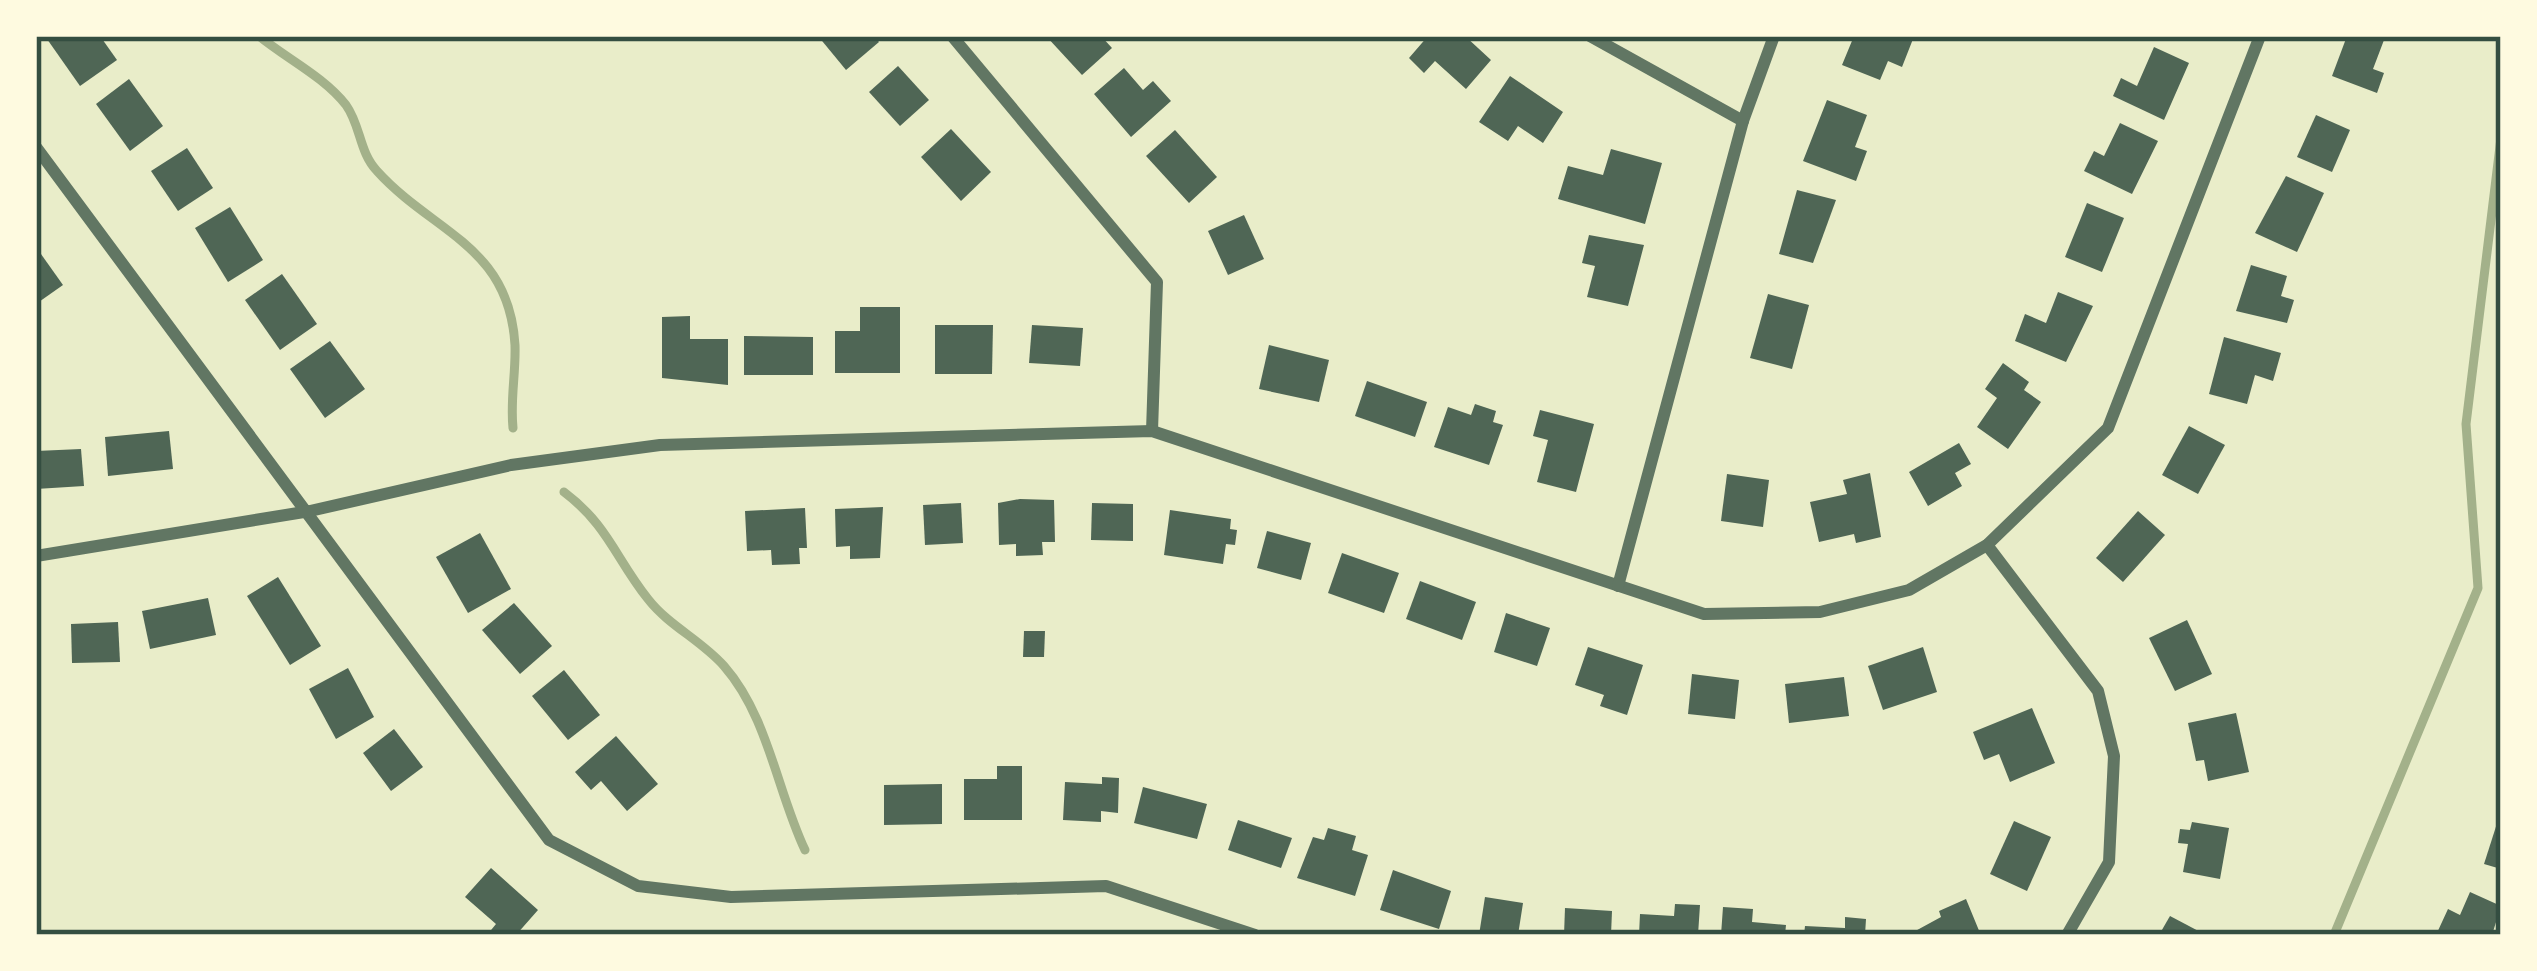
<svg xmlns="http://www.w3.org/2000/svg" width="2537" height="971" font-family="Arial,sans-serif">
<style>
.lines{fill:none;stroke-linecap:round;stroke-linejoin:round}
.stream{stroke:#a3b18a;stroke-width:9}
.building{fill:#4f6655}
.minor{stroke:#617663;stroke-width:12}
.neatline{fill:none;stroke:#344e41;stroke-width:4.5}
</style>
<rect width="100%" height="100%" fill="#e9edc9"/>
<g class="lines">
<!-- stream -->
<g class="stream">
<path d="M259,36C287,59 323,76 346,105C361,126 359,152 377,171C433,233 509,245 515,345C516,373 510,400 513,428"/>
<path d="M564,492C608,525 616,559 648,599C669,626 701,640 724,666C768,716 777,791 805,850"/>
<polyline points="2334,935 2478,588 2466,424 2501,138"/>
</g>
</g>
<!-- building -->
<g class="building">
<polygon points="51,36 100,36 117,60 80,86 47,39"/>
<polygon points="818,36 874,36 879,42 846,70"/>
<polygon points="1046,36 1101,36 1112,48 1082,75"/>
<polygon points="1428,36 1465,36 1491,60 1466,89 1435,61 1424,73 1409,58"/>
<polygon points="1854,36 1907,36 1913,39 1902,67 1888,61 1880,80 1842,65"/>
<polygon points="2347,36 2384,40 2373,69 2384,73 2377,93 2332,76"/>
<polygon points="2154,47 2189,63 2164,120 2113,96 2121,78 2137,86"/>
<polygon points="898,66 929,100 900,126 869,92"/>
<polygon points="1124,68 1143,90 1153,81 1171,101 1131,137 1094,94"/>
<polygon points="1510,76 1563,112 1543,143 1518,126 1508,141 1479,122"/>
<polygon points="129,79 163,126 130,151 96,104"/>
<polygon points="1827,100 1867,115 1855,147 1867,151 1856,181 1803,161"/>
<polygon points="2316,115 2350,130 2332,172 2297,157"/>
<polygon points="2120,123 2158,141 2132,194 2084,171 2094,151 2104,156"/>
<polygon points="951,129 991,172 961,201 921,157"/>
<polygon points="1175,130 1217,177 1189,203 1146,156"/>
<polygon points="187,148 213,188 178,211 151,171"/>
<polygon points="1611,149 1662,163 1645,224 1558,199 1568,166 1603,175"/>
<polygon points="2286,176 2324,193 2297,252 2255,233"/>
<polygon points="1797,190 1836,200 1813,263 1779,254"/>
<polygon points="2087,203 2124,218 2102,272 2065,257"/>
<polygon points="230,207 263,260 228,282 195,228"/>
<polygon points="1244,215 1264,259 1228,275 1208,231"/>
<polygon points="1589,235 1644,245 1628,306 1587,297 1595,266 1582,263"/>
<polygon points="36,247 63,285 36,304"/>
<polygon points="2251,265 2287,276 2281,296 2294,300 2287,323 2236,311"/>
<polygon points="282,274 317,324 280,350 245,300"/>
<polygon points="2058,292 2093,306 2066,362 2015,341 2025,314 2046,323"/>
<polygon points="1768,294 1809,305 1792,369 1750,358"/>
<polygon points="860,307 900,307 900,373 835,373 835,331 860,331"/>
<polygon points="690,316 690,339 728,339 728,385 662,378 662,317"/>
<polygon points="935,325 993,325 992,374 935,374"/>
<polygon points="1032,325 1083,328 1080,366 1029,363"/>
<polygon points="744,336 813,337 813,375 744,375"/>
<polygon points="2224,337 2281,353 2273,381 2255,375 2247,404 2209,394"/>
<polygon points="330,341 365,389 325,418 290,369"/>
<polygon points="1269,345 1329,360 1319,402 1259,389"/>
<polygon points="2003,363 2029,382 2024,390 2041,402 2008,449 1977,427 1997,398 1985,389"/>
<polygon points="1367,381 1427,402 1415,437 1355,416"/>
<polygon points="1475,404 1496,411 1493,422 1503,425 1489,465 1434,447 1448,407 1471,415"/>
<polygon points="1540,410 1594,424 1576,492 1537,482 1548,440 1533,436"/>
<polygon points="2189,426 2225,445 2198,494 2162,475"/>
<polygon points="169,431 173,469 108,476 105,437"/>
<polygon points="1959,443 1971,464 1955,473 1962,486 1928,506 1909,472"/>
<polygon points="81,449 84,486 36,489 36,451"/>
<polygon points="1870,473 1881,537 1856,543 1854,534 1819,542 1810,502 1847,494 1843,480"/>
<polygon points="1727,474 1769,480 1763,527 1721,521"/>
<polygon points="1020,499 1054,500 1055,542 1042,542 1043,555 1016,556 1016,544 999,545 998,503"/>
<polygon points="961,503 963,543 925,545 923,505"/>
<polygon points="1092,503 1133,504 1133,541 1091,540"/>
<polygon points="883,507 880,558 850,559 850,546 836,547 835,509"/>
<polygon points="805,508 807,548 799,548 800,564 772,565 771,550 747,551 745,511"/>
<polygon points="1170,510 1231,519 1230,529 1237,530 1235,545 1226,544 1223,564 1164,555"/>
<polygon points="2138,511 2165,535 2123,582 2096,558"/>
<polygon points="1267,531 1311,543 1301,580 1257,568"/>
<polygon points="480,533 511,589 468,613 436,557"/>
<polygon points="1342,553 1399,573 1384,613 1328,593"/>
<polygon points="278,577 321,646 290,665 247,596"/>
<polygon points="1420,581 1476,602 1462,640 1406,619"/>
<polygon points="208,598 216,635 150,649 142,611"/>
<polygon points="514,603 552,646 520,674 482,630"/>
<polygon points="1506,613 1550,628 1537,666 1494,652"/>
<polygon points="2187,620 2212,674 2175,691 2149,638"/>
<polygon points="118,622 120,662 72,663 71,624"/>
<polygon points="1024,631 1045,631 1044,657 1023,657"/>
<polygon points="1588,647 1643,665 1627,715 1600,706 1604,695 1575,685"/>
<polygon points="1923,647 1937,692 1883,710 1868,666"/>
<polygon points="348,668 374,717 336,739 309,689"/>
<polygon points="564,670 600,715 568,740 532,696"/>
<polygon points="1692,674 1739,680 1735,719 1688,714"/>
<polygon points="1844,677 1849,716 1789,723 1785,684"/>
<polygon points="2032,708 2055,763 2010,782 1999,754 1984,760 1973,732"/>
<polygon points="2236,713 2249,772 2208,781 2204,760 2196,761 2188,723"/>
<polygon points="394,729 423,767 391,791 363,753"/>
<polygon points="616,736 658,784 627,811 601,781 591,790 575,772"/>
<polygon points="997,766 1022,766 1022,820 964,820 964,779 997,779"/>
<polygon points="1102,777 1119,778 1118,813 1101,811 1101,822 1063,820 1065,782 1102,784"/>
<polygon points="942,784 942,824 884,825 884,785"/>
<polygon points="1143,787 1207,804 1197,839 1134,823"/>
<polygon points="2500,814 2501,814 2501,869 2484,864"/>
<polygon points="1238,820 1292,838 1281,868 1228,850"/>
<polygon points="2014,821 2051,837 2027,891 1990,874"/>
<polygon points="2192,822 2229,828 2220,879 2183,872 2188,844 2178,843 2180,829 2190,830"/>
<polygon points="1328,828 1356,836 1352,850 1368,855 1355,896 1297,878 1313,837 1324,840"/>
<polygon points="491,868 538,910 516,935 487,935 496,924 465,897"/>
<polygon points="1393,870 1451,891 1439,929 1380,910"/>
<polygon points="2470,892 2501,906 2492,935 2436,935 2448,909 2460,915"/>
<polygon points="1485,897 1523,903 1518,935 1479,935"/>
<polygon points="1966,899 1980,933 1908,935 1941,917 1939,911"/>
<polygon points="1675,904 1700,905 1698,935 1639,935 1640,914 1674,916"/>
<polygon points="1723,907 1753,909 1752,922 1786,925 1785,935 1721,935"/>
<polygon points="1565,908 1612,911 1611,935 1564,935"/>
<polygon points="2170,916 2206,935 2159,935"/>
<polygon points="1845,917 1866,919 1865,935 1804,935 1805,926 1845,928"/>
</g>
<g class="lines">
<!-- minor -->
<g class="minor">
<polyline points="952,36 1157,282 1152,431"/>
<polyline points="1590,36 1743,121"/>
<polyline points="36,147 549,840 638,886 731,897 1106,886 1255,935"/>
<polyline points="1987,545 2098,691 2114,756 2109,862 2067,935"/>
<polyline points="36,556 310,511 511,465 660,445 1152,431 1704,614 1820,612 1909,590 1987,545 2108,428 2260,36"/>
<polyline points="1618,586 1743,121 1774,36"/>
</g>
</g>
<!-- border -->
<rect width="2537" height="971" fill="none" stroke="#fefae0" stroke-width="78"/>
<rect x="39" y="39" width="2459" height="893" class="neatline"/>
</svg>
